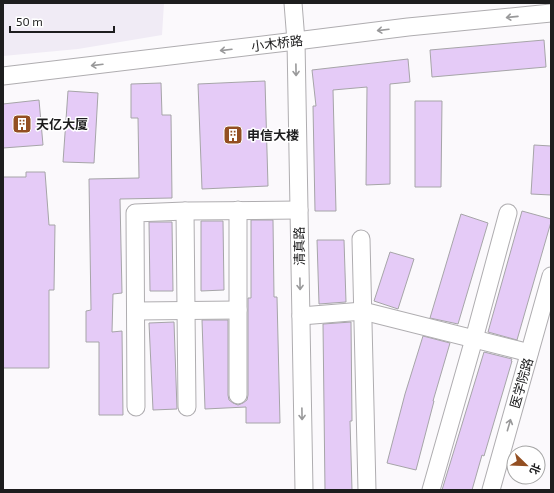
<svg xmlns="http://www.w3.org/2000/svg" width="554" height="493" font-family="'Exo 2','Noto Sans SC',sans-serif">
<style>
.built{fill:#f0ebf5}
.building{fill:#e5cbf7;stroke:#a6a5a8}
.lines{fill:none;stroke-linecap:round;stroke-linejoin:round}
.minor-casing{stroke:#afadb0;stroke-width:19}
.minor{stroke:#fff;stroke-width:17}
.oneway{stroke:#99999a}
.labels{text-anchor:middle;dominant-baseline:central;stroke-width:3;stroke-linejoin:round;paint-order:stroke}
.street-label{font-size:13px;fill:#1d1d1e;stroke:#fff}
.poi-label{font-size:13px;font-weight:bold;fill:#1d1d1e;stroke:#fff;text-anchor:start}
</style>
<rect width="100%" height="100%" fill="#fbf9fc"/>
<!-- built -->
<polygon class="built" points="3,3 164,3 162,35 78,49 3,56"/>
<!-- building -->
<g class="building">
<polygon points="544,40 546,67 432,77 430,50"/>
<polygon points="408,59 410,82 390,84 390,184 366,185 367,87 333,90 336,211 315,211 313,106 316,106 312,70"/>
<polygon points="265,81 268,186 202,189 198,84"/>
<polygon points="161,83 162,115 171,115 172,198 120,199 122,293 113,294 112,332 122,331 123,415 99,415 99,342 86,342 86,311 91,310 89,179 139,178 138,118 131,118 131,84"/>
<polygon points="68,91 98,93 94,163 63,162"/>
<polygon points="39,100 43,145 3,148 3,104"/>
<polygon points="415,101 442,101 441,187 415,187"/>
<polygon points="534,145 551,146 551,195 531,194"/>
<polygon points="26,172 45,172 49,225 55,225 54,290 49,290 49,368 3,368 3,177 26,177"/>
<polygon points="522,211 551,219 551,222 517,340 488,332"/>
<polygon points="461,214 488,223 458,324 430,318"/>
<polygon points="251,220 273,220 274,297 277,297 280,423 246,423 246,407 205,409 202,320 228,320 228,395 229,400 233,403 238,405 243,403 247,400 248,395 248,298 251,298"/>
<polygon points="201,221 223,221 224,290 201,291"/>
<polygon points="149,222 172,222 173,291 150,291"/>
<polygon points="317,240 344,240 346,302 319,304"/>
<polygon points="390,252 414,259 398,309 374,301"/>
<polygon points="174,322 177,409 153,410 149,323"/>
<polygon points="351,322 352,421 350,421 352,490 325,490 323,324"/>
<polygon points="423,336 450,343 433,401 434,401 416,470 387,463 405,394"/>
<polygon points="484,352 512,359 511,361 512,361 484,456 482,455 472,490 442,490"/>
</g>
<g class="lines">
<!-- minor casing -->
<g class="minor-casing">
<g id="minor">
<polyline points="293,3 296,41 304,490"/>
<polyline points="3,76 296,41 408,27 551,13"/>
<polyline points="185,211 187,407"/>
<polyline points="361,239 367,490"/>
<polyline points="136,311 238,310"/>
<polyline points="301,316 363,311 518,350 529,353"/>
<polyline points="238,395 238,210"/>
<polyline points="136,407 135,213 185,211 299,210"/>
<polyline points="431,490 474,339 508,213"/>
<polyline points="491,490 551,276"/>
</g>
</g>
<!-- minor -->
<use href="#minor" class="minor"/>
</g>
<!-- one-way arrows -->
<defs><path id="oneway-shaft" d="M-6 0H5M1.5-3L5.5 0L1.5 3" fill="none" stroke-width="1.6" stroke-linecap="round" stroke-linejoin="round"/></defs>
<g class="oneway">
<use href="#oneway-shaft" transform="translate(512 17) rotate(174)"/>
<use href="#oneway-shaft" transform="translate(383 30) rotate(173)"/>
<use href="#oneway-shaft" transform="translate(226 50) rotate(173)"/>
<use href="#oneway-shaft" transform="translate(97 65) rotate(173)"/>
<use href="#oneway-shaft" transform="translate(296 70) rotate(89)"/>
<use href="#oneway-shaft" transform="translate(300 284) rotate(89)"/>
<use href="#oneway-shaft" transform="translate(302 414) rotate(89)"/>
<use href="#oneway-shaft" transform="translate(509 425) rotate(-74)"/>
</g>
<!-- icons -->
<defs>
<g id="building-square" transform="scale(1)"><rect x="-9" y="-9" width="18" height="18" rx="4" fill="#934f22" stroke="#fff"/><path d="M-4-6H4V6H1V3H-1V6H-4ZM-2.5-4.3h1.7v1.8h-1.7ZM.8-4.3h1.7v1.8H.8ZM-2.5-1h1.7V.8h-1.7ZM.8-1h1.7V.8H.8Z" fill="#fff"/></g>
</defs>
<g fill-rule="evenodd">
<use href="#building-square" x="22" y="124"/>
<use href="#building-square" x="233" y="135"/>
</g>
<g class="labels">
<!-- street labels -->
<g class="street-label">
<text transform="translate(277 43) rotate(-7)">小木桥路</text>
<text transform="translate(299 246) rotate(-91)">清真路</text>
<text transform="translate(521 383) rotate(-74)">医学院路</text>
</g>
<!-- poi labels -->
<g class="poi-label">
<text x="36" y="124">天亿大厦</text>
<text x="247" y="135">申信大楼</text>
</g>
</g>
<!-- border -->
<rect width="554" height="493" fill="none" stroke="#1d1d1e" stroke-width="8"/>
<!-- north arrow -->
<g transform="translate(526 465) rotate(113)"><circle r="19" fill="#ffffff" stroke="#a5a5a5"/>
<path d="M0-3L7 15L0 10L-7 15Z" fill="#934f22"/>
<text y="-6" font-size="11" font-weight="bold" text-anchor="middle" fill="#1d1d1e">北</text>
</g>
<!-- scale -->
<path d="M10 26v6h104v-6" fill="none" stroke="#1d1d1e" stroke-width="2"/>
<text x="16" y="26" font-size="12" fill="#1d1d1e" stroke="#ffffff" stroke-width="3" paint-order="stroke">50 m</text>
</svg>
